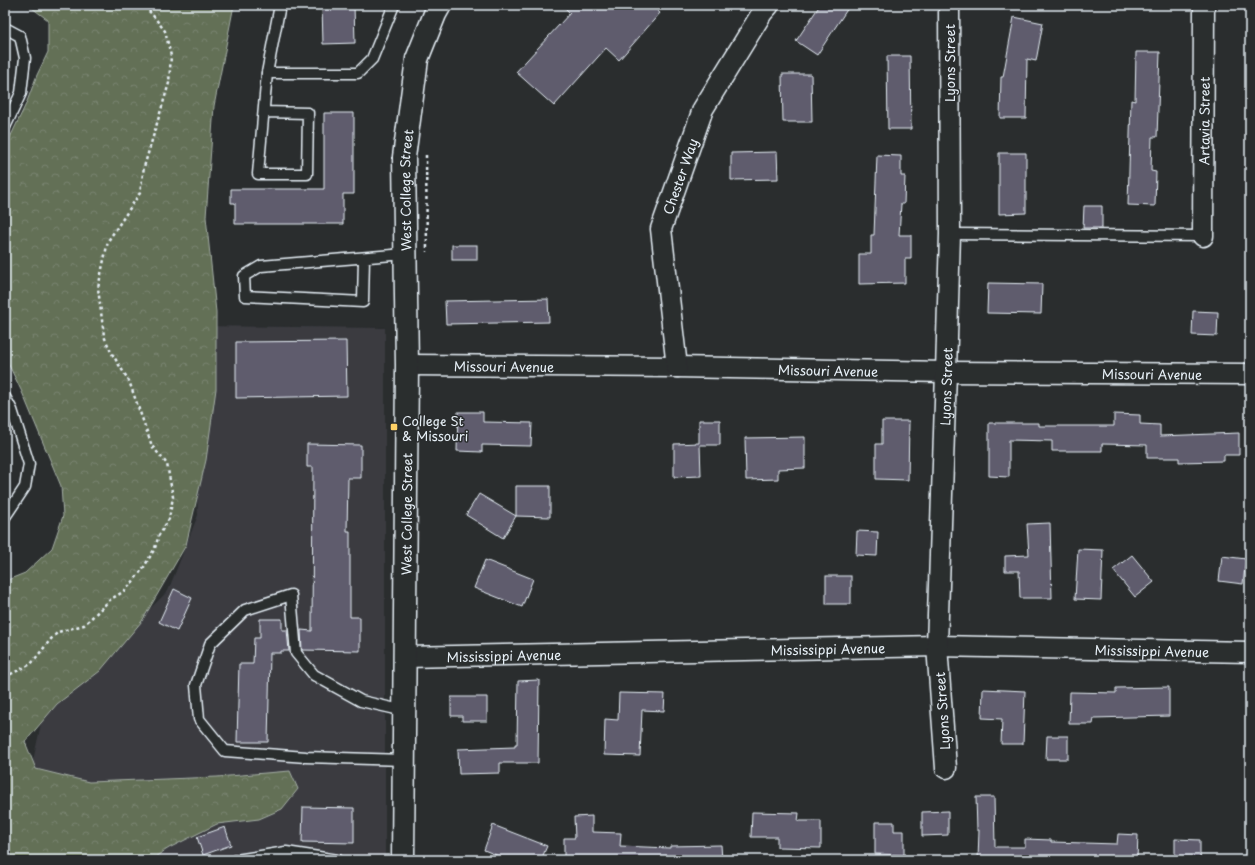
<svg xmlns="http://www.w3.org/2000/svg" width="1255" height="865" font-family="'Playpen Sans',sans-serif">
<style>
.built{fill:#3a3b41}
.forest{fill:url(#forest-crowns);stroke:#a6b0a7}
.building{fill:#5f5b6d;stroke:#e8f1f8}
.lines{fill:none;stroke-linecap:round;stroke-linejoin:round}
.lane-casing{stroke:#e8f1f8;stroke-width:13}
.street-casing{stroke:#e8f1f8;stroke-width:23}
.secondary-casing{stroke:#e8f1f8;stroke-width:25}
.path{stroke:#e8f1f8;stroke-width:2.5;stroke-dasharray:3 3;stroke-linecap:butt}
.lane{stroke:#2a2d2e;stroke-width:10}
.street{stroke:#2a2d2e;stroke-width:20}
.secondary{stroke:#2a2d2e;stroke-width:22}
.poi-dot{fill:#ffd166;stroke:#2a2d2e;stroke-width:1.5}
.labels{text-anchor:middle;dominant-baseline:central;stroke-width:3;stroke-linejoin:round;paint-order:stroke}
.street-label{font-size:13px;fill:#e8f1f8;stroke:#2a2d2e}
.poi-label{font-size:13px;fill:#e8f1f8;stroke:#2a2d2e;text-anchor:start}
</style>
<defs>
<pattern id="forest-crowns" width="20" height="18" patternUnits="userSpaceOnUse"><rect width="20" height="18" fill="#636f56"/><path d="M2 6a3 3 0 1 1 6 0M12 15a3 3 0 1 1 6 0" fill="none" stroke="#79846f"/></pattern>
</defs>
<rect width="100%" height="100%" fill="#2a2d2e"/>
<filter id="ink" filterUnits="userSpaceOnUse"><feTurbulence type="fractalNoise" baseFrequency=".025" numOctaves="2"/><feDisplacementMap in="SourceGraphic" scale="8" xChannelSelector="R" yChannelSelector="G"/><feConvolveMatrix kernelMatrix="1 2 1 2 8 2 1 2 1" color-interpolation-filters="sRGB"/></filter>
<g filter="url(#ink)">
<!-- built -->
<polygon class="built" points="190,326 385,328 385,860 22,860 29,780 43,714 168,591 198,515"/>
<!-- forest -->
<polygon class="forest" points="28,5 234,5 214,106 206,217 216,312 216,389 206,460 186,545 142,621 100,671 57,704 25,742 36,769 89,782 217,777 290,771 298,789 282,809 259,819 217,824 169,848 150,860 5,860 5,581 25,573 52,548 63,516 61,486 22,392 5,357 5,148 26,104 37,75 48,52 48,20"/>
<!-- building -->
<g class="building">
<polygon points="322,5 354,5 355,43 323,44"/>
<polygon points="562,5 651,5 660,13 619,60 606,48 554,106 516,72 570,13"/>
<polygon points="820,5 850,5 817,55 796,41"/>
<polygon points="1014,17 1043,23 1036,61 1027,59 1026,118 1000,118 1001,77 1003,77"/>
<polygon points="1136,52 1160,52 1157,137 1152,137 1151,171 1156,172 1155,206 1128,205 1131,100 1135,101"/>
<polygon points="887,56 910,56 911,129 888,129"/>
<polygon points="782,74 811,74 812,122 783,122"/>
<polygon points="324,113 354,113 354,194 343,194 343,224 235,224 235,203 231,203 231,189 324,189"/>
<polygon points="777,152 778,179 731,180 731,153"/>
<polygon points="999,153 1026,153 1026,213 999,214"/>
<polygon points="877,155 901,156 901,176 905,176 904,204 901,204 899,235 911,235 911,259 905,259 905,283 859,284 859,254 871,254 871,235 874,235"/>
<polygon points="1084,206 1102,206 1102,228 1083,228"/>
<rect x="452" y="245" width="25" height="15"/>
<polygon points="988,283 1042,284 1041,314 987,313"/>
<polygon points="548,299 549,322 446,324 445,301"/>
<polygon points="1193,311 1218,312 1217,336 1192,335"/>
<polygon points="346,341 347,396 236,398 236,342"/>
<polygon points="458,412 483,412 483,422 532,423 531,446 482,445 482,452 457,451"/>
<polygon points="1114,414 1140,415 1140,424 1160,425 1160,436 1239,433 1239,455 1224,455 1224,461 1179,462 1179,458 1147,458 1147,445 1102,444 1102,451 1052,451 1052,441 1009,440 1009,477 989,476 989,423 1039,423 1039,426 1114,426"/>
<polygon points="699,420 720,420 720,445 700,445 701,476 674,477 674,444 699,443"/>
<polygon points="882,421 909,421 908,480 876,479 876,444 882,444"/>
<polygon points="805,437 805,468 778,469 778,479 746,480 745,438"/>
<polygon points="307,444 361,445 361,478 348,478 347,531 350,531 350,617 360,617 360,651 302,650 301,630 312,631 313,467 307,467"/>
<polygon points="516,486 550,486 550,517 516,516"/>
<polygon points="479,494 516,516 503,538 466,515"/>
<polygon points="1050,523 1052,598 1020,598 1019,571 1005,571 1005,556 1029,555 1027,524"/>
<polygon points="857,531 878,532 877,556 856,555"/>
<polygon points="1078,549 1103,550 1101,600 1075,599"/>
<polygon points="1132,555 1154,582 1135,597 1113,570"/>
<polygon points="1222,556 1246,559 1243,584 1219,581"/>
<polygon points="485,560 533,579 522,607 474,588"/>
<rect x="826" y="576" width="25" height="28"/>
<polygon points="174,589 192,598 177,631 159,622"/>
<polygon points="260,619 282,619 282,630 287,630 289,651 281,651 281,653 270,653 268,742 237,742 239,664 253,664 254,638 260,638"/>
<polygon points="539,680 538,763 500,763 500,773 459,774 458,749 515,747 515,744 517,744 518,681"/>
<polygon points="1169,687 1169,716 1094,718 1093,724 1069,724 1070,692 1116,693 1116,688"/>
<polygon points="983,689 1025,691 1023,744 1001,744 1002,719 982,718"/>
<polygon points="619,693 665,694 664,711 642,710 640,756 604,755 605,719 618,720"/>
<polygon points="451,697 487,697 487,721 462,721 462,716 451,716"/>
<polygon points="1047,736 1068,736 1068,759 1046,759"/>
<polygon points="976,797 994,797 995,847 1025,847 1025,839 1051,840 1051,842 1117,844 1118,834 1138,835 1137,860 978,860 979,830 977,830"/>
<polygon points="303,807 354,808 354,843 302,842"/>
<polygon points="948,811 948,835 922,836 922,812"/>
<polygon points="752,812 799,813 798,821 821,821 821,848 777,847 777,837 751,837"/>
<polygon points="592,816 592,832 621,833 620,846 670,848 670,846 721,845 722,860 564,860 564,838 575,838 574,817"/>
<polygon points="875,822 894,822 894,831 904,831 904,855 875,854"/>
<polygon points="493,825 547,846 541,860 509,860 484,850"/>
<polygon points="225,827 231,845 203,855 197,837"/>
<polygon points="1175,839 1200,840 1200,860 1175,860"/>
</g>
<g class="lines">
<!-- lane casing -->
<g class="lane-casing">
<g id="lane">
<polyline points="5,28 20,36 25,58 21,93 5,127"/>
<polyline points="267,73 280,5"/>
<polyline points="264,112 308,113 307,174 258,174 267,73 358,73 372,59 394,5"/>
<polyline points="950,234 1203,236"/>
<polyline points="364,258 363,302 245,296 244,276 261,266 405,254"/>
<polyline points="5,397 12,410 29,464 25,487 5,517"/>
<polyline points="404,760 306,757 225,751 199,719 196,685 210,644 245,610 291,595 296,653 314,675 361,701 405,711"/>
<polyline points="236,860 286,852 338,860"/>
</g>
</g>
<!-- street casing -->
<g class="street-casing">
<g id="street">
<path id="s1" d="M1203,236L1204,5"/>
<path id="s2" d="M407,365L677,367L946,372L1250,374"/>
<path id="s3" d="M677,367L661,229L703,109L762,13L769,5"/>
<path id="s4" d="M405,657L937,646L1250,652"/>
<path id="s5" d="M946,768L937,646L946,372L950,234L949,5"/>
</g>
</g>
<!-- secondary casing -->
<g class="secondary-casing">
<g id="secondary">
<path id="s6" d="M403,860L407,365L404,157L417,59L435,14L440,5"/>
</g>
</g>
<!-- path -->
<g class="path">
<polyline points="426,155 427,252"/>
<polyline points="5,677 31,664 51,639 58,632 84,625 111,599 123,592 132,583 144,567 155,548 159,535 169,519 173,497 167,464 152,446 129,381 111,352 104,336 98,288 108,241 140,193 144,167 169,83 171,56 165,31 151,13 142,5"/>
</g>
<!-- lane -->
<use href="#lane" class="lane"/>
<!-- street -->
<use href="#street" class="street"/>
<!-- secondary -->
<use href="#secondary" class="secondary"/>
</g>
</g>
<!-- markers -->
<rect class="poi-dot" x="390" y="423" width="8" height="8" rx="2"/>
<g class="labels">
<!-- street labels -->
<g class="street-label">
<text transform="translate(949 63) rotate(-90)">Lyons Street</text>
<text stroke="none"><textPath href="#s1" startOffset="115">Artavia Street</textPath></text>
<text stroke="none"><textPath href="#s3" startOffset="195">Chester Way</textPath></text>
<text stroke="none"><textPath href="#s6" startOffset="670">West College Street</textPath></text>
<text stroke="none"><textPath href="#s2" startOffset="97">Missouri Avenue</textPath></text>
<text stroke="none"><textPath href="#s2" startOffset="421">Missouri Avenue</textPath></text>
<text stroke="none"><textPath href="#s2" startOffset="745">Missouri Avenue</textPath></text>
<text stroke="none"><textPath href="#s5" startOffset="382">Lyons Street</textPath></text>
<text stroke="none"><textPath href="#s6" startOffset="346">West College Street</textPath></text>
<text stroke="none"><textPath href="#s4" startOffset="423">Mississippi Avenue</textPath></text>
<text stroke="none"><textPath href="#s4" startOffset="747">Mississippi Avenue</textPath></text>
<text stroke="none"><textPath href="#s4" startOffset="99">Mississippi Avenue</textPath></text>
<text transform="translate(942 711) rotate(-94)">Lyons Street</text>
</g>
<!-- poi labels -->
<g class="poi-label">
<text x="402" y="420">College St<tspan x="402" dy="15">&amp; Missouri</tspan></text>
</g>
</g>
<!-- margin -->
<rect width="1255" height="865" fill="none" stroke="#2a2d2e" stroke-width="20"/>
<rect x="10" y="10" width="1235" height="845" fill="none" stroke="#e8f1f8" stroke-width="1.5" filter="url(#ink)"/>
</svg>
